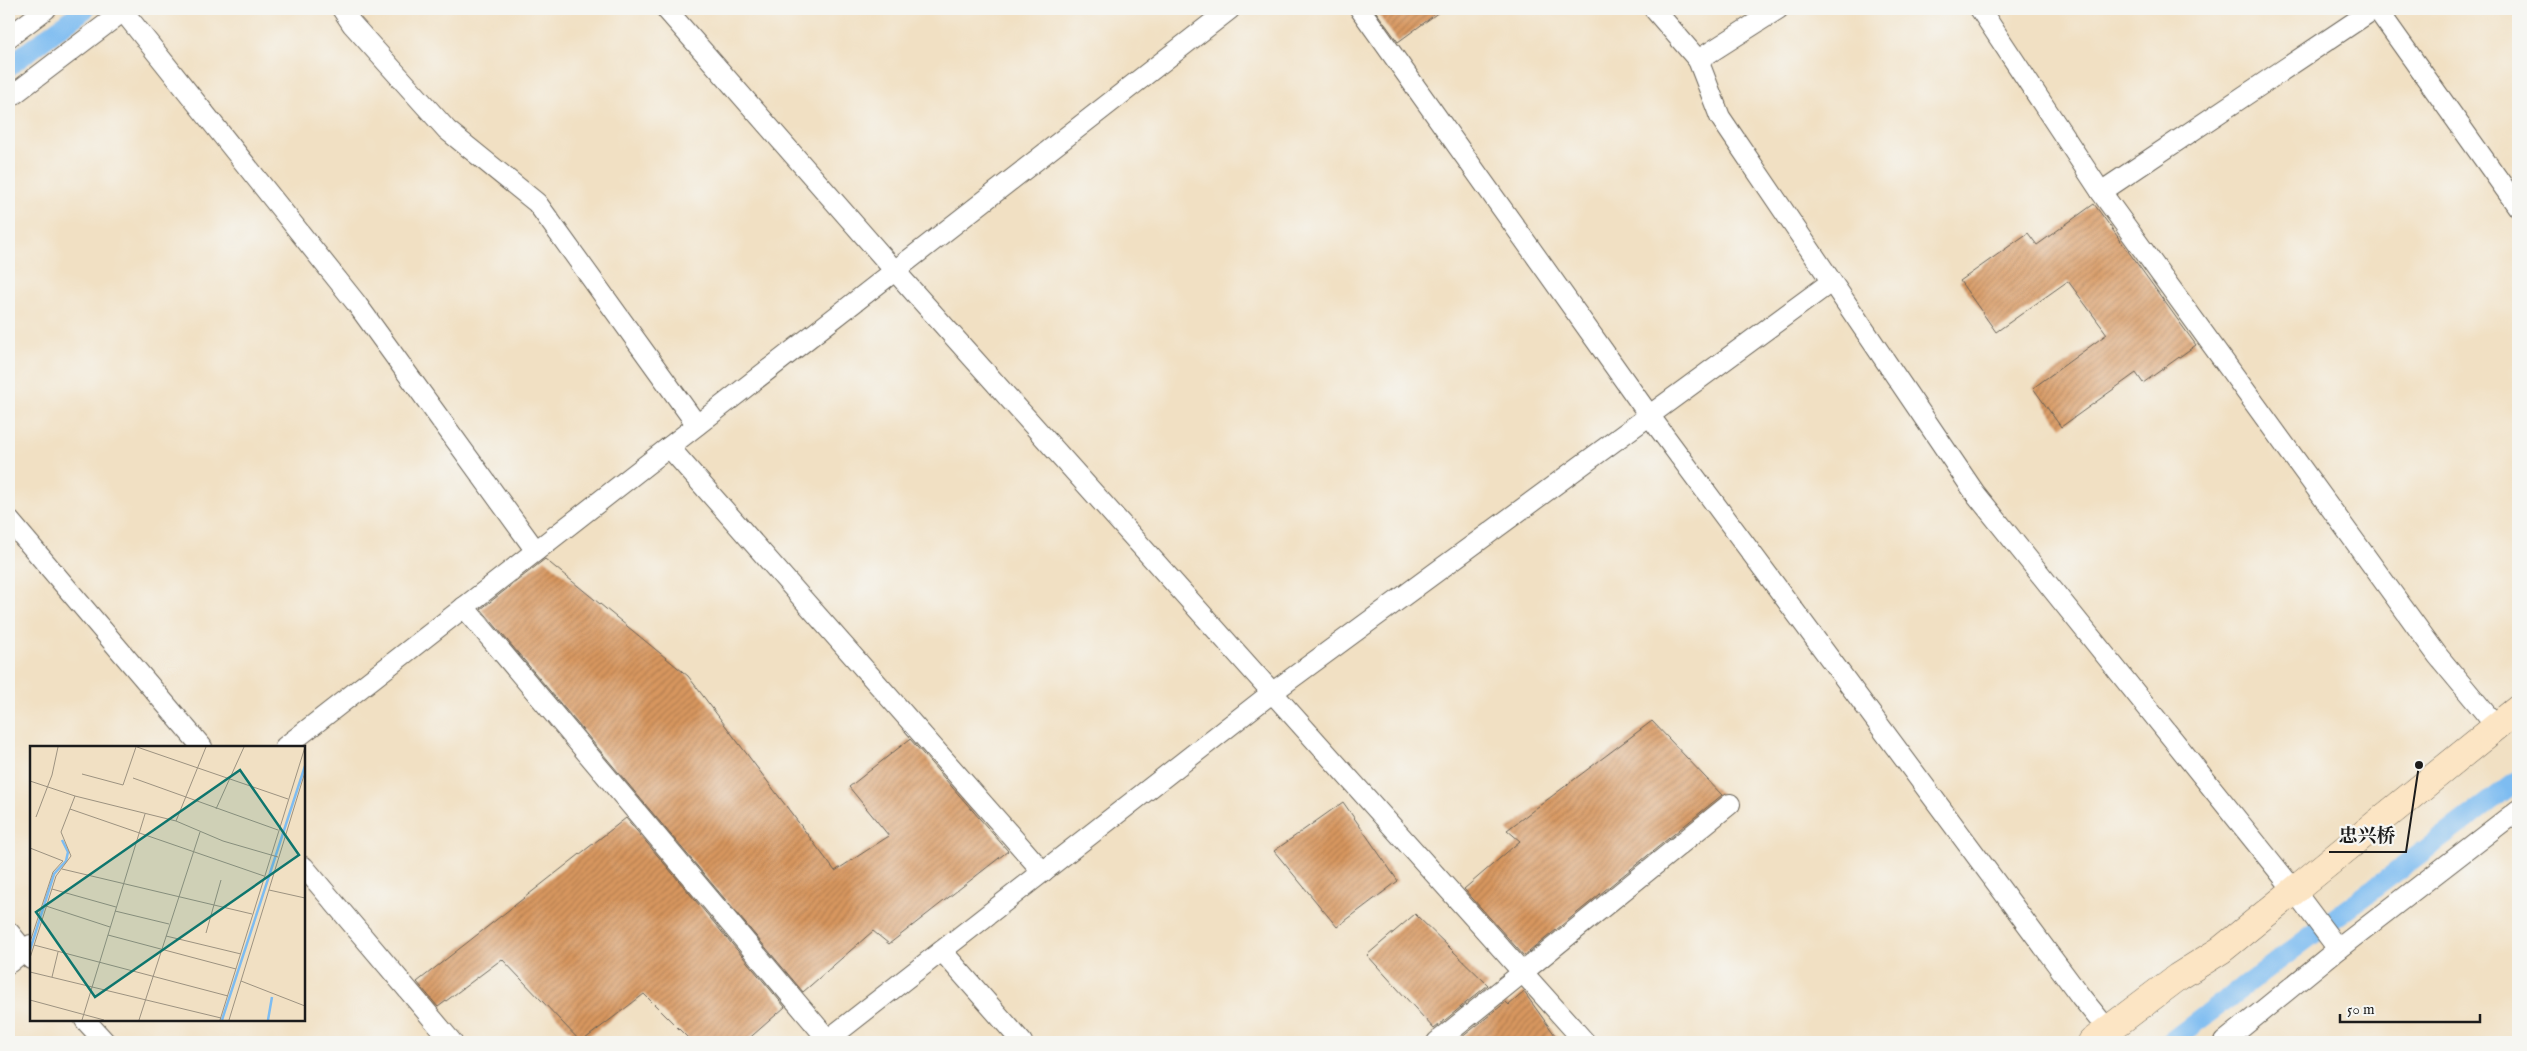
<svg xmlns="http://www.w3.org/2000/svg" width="2527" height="1051" font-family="'IM FELL English','Noto Serif SC',serif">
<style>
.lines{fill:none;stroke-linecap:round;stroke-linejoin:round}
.canal{stroke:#7dbcf1;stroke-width:20}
.building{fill:url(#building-hatch)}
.street-casing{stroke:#676156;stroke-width:22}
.secondary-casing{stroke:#676156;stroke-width:29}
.street{stroke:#fff;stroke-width:20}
.secondary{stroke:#fce5c4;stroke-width:28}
.inset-river{fill:none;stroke:#7dbcf1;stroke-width:2.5}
.inset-road{fill:none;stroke:#9c9280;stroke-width:1}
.view{fill:#0f766e;fill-opacity:0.15;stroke:#0f766e;stroke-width:2.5}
.inset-edge{fill:none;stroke:#1c1c1c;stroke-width:2.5}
.leader{fill:none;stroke:#1c1c1c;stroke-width:2}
.callout-dot{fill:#1c1c1c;stroke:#f6f6f2;stroke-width:2}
.callout-label{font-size:19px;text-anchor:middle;font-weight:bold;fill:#1c1c1c;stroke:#f6f6f2;stroke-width:4.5;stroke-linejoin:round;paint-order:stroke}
</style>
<defs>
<pattern id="building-hatch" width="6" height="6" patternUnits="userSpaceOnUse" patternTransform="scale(1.25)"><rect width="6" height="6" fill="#d8975f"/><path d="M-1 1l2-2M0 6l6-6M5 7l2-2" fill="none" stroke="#ae7a4e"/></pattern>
</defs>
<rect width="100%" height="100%" fill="#f6f6f2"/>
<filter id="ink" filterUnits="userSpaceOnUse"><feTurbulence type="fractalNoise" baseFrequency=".02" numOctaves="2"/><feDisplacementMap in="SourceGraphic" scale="10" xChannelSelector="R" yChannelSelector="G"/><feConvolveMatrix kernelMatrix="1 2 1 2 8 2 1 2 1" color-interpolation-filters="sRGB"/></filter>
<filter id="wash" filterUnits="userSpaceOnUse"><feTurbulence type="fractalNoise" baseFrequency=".0096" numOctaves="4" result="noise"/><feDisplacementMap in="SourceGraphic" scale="20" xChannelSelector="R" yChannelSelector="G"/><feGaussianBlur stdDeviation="1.12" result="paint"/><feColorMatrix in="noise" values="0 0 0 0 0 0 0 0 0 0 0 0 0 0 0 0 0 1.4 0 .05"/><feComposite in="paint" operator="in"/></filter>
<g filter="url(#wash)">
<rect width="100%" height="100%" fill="#f1e0c3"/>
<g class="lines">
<!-- canal -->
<g class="canal">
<polyline points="9,66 85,9"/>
<polyline points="2170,1042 2518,780"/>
</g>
</g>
<g id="blocks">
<!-- building -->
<g class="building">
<polygon points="1374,9 1443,9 1398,42"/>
<polygon points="2094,204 2196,345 2143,383 2136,373 2061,427 2033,388 2107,334 2068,281 1996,332 1960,281 2028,233 2037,245"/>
<polygon points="545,559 688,676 835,871 889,836 849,787 910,739 1008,851 889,944 873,931 803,992 481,609"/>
<polygon points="1652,721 1722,795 1524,956 1464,889 1520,841 1507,830"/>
<polygon points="1343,802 1398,881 1337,927 1274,851"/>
<polygon points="626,818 785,1007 745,1042 692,1042 644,994 581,1042 502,959 438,1007 417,982"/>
<polygon points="1415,914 1488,985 1434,1029 1367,955"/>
<polygon points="1524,992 1560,1042 1456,1042 1506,1002 1509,1005"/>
</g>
</g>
</g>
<g filter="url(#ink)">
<use href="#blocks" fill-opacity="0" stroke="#676156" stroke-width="1"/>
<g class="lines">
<!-- street casing -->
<g class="street-casing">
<g id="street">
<polyline points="342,9 352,24 447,130 537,203 697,425"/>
<polyline points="666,9 895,271 1585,1042"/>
<polyline points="1360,9 1649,415 2081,997 2108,1030"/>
<polyline points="1654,9 1698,60 1720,117 1975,493 2293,889 2338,949"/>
<polyline points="1980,9 2101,192 2438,656 2496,726"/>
<polyline points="2377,9 2518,207"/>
<polyline points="123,11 356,303 536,551"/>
<polyline points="9,37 46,9"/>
<polyline points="1698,60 1778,9"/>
<polyline points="9,98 126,9"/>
<polyline points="2101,192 2374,9"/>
<polyline points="669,447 1043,872"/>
<polyline points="9,520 202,747"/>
<polyline points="464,607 830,1042"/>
<polyline points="285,747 1230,9"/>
<polyline points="304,867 452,1042"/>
<polyline points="9,932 31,959"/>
<polyline points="942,951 1022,1042"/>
<polyline points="9,963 31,945"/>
<polyline points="85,1020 105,1042"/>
<polyline points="825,1042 1273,692 1831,282"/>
<polyline points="1437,1042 1730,804"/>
<polyline points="2224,1042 2338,949 2518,810"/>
</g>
</g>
<!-- secondary casing -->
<g class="secondary-casing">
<polyline id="secondary" points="2092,1042 2178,977 2221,950 2518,709"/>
</g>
<!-- street -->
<use href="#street" class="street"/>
<!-- secondary -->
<use href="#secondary" class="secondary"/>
</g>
</g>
<!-- overview -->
<g transform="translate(30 746)">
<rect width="275" height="275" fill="#f1e0c3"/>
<path class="inset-river" d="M0,204L24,128L36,115L38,106L32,94M192,274L275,20M238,274L242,251"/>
<path class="inset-road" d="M107,1L258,53M52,28L93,39L106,1M103,32L248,84M0,35L45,50L146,75L193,95L248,111M40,63L234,130M186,63L214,1M6,71L22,29L28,1M146,75L176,1M0,102L33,115L23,126L0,196M32,123L222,168M22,143L86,161M239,144L275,152M16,160L80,181M85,165L139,178M176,187L191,134M78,189L206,223M136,190L211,208M4,199L198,250M0,212L26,130L41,110L31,86L45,50M0,226L191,272M22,231L28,206M211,235L275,260M0,254L74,274M52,274L115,68M109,274L170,86M190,274L275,1M199,274L275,26"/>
<path class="view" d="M210,24L269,109L65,251L6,166Z"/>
<rect width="275" height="275" class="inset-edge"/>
</g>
<!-- callouts -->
<path class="leader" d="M2419 765L2406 852H2329"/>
<circle class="callout-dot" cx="2419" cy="765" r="5"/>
<g class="callout-label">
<text x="2367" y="842">忠兴桥</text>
</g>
<!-- margin -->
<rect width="2527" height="1051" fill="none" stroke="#f6f6f2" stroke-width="30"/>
<!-- scale -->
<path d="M2340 1014v8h140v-8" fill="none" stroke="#1c1c1c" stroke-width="2.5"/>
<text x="2347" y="1014" font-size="15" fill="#1c1c1c" stroke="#f6f6f2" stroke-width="4" paint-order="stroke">50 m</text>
</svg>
